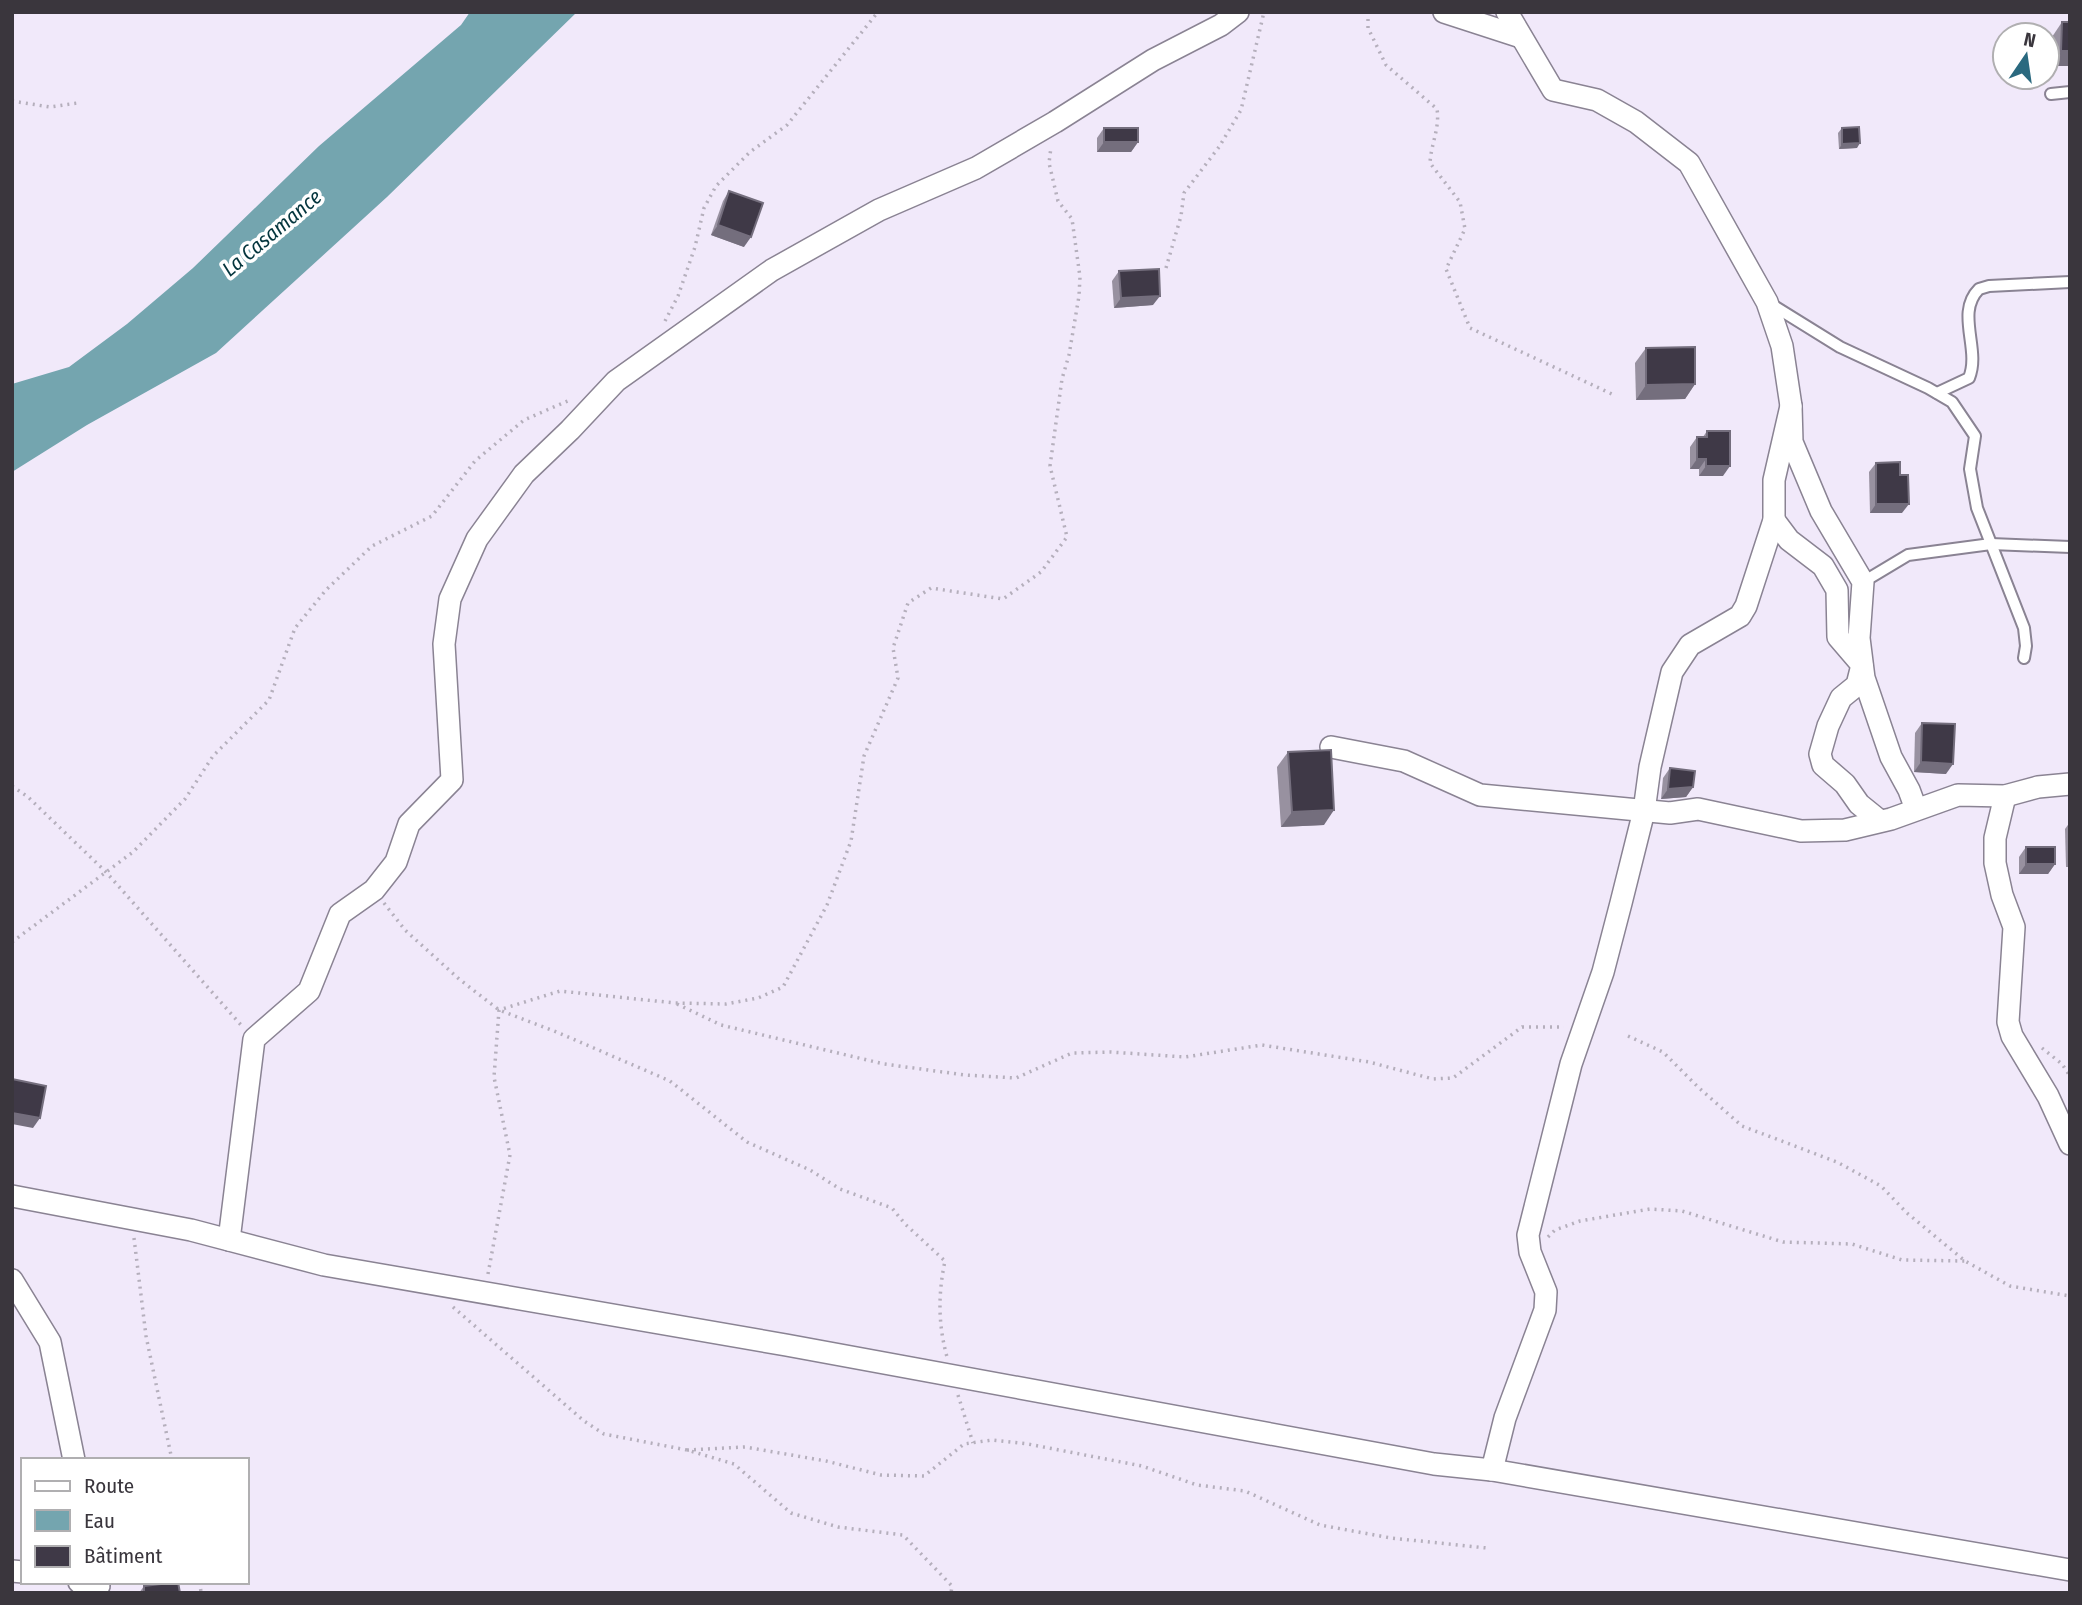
<svg xmlns="http://www.w3.org/2000/svg" width="2082" height="1605" font-family="'Fira Sans Condensed',sans-serif">
<rect width="100%" height="100%" fill="#f1e9fa"/>
<!-- water -->
<path fill="#74a5af" d="M470 12H577L387 197 216 353 87 425 12 472V384L69 367 127 324 193 268 319 146 461 25Z"/>
<g fill="none" stroke-linecap="round" stroke-linejoin="round">
<defs>
<g id="service">
<path d="M2051 94 2070 92"/>
<path d="M1769 303 1840 347 1928 388 1952 402 1975 436 1970 469 1977 508 2024 628 2026 646 2024 658"/>
<path d="M1937 393 1969 378C1981 349 1955 313 1979 289L1989 286 2070 282"/>
<path d="M1863 582 1908 555 1991 544 2070 547"/>
</g>
<g id="minor">
<path d="M1444 12 1521 37"/>
<path d="M1507 12 1553 90 1597 100 1636 122 1689 163 1767 302 1782 346 1791 406 1792 442 1821 511 1863 582 1859 638 1864 678 1891 757 1909 790 1916 809"/>
<path d="M1774 520 1789 540 1823 566 1837 590 1838 637 1862 665 1857 685 1841 698 1828 726 1820 754 1823 765 1845 784 1859 804 1880 821"/>
<path d="M1331 747 1404 761 1480 795 1670 813 1698 809 1801 831 1845 830 1891 819 1958 795 2005 796 2038 787 2070 784"/>
<path d="M2005 796 1995 838V863L2002 895 2014 927 2008 1022 2012 1036 2048 1096 2070 1144"/>
<path d="M12 1196 191 1230 324 1265 786 1345 1434 1464 1492 1470 2070 1570"/>
<path d="M229 1240 254 1039 309 991 340 914 374 890 396 862 409 824 452 780 444 644 450 599 477 539 524 474 570 430 616 381 772 270 879 210 976 168 1055 122 1153 60 1221 25 1238 12"/>
<path d="M12 1280 50 1342 74 1460"/>
<path d="M1492 1470 1505 1418 1545 1310 1546 1292 1530 1252 1528 1235 1571 1064 1603 972 1621 903 1644 811 1650 767 1672 672 1690 645 1740 616 1746 606 1774 520V480L1791 406"/>
<path d="M12 1571 23 1572"/>
<path d="M79 1582 99 1586"/>
</g>
</defs>
<!-- service casing -->
<use href="#service" stroke="#8a8393" stroke-width="14"/>
<!-- minor casing -->
<use href="#minor" stroke="#8a8393" stroke-width="24"/>
<!-- path -->
<g stroke="#b5afbc" stroke-width="3.5" stroke-dasharray="2 5" stroke-linecap="butt">
<path d="M1368 12V28L1386 65 1437 109C1440 128 1431 144 1430 163L1460 202 1465 229 1446 269 1470 328 1614 395"/>
<path d="M12 101 50 107 77 103"/>
<path d="M1166 268 1181 216 1184 193 1219 147 1241 110 1264 12"/>
<path d="M665 321 678 296 695 247 704 208 716 186 750 152 787 125 878 12"/>
<path d="M12 786 28 797 106 872 241 1025"/>
<path d="M384 903 405 930 459 979 499 1010 559 1033 670 1081 747 1142 810 1170 840 1189 892 1208 905 1224 945 1261C938 1294 938 1324 947 1357"/>
<path d="M12 942 133 852 185 799 213 756 269 700 295 628 326 590 372 546 432 516 475 461 524 420 570 400"/>
<path d="M677 1004 721 1025 884 1064 965 1075 1016 1078 1072 1053 1110 1052 1185 1057 1262 1045 1369 1062 1433 1079 1453 1078 1522 1027H1564"/>
<path d="M1628 1036 1663 1052 1698 1087 1742 1126 1837 1162 1881 1186 1907 1213 1965 1261 2010 1286 2070 1296"/>
<path d="M2042 1048 2062 1064 2070 1076"/>
<path d="M1548 1237 1555 1230 1580 1221 1650 1209 1682 1211 1783 1242 1852 1244 1902 1260 1965 1261"/>
<path d="M134 1238 146 1336 172 1460"/>
<path d="M488 1274 510 1155 494 1077 499 1010 560 991 675 1003 726 1004 758 998 783 987 827 905 851 841 864 756 898 678 893 648 908 603 931 588 1003 599 1041 572 1067 537 1050 466 1062 379 1069 355 1079 296 1080 277 1072 219 1058 201 1049 163 1051 147"/>
<path d="M453 1307 584 1421 604 1434 687 1450 734 1464 791 1513 838 1527 903 1535 952 1586 951 1593"/>
<path d="M958 1395 973 1443"/>
<path d="M687 1450 745 1447 826 1461 881 1475 924 1476 964 1444 992 1440 1028 1444 1142 1466 1197 1485 1245 1491 1320 1525 1391 1538 1487 1548"/>
<path d="M200 1582 201 1593"/>
</g>
<!-- service -->
<use href="#service" stroke="#fff" stroke-width="10"/>
<!-- minor -->
<use href="#minor" stroke="#fff" stroke-width="21"/>
</g>
<!-- wall -->
<g fill="#9891a0">
<path d="M2062 22 2070 66H2051L2052 37Z"/>
<path d="M1104 128 1138 142 1131 152H1097V138Z"/>
<path d="M1842 128 1857 148 1839 149 1838 133Z"/>
<path d="M729 191 744 247 711 235 723 201Z"/>
<path d="M1119 271 1153 305 1114 308 1112 281Z"/>
<path d="M1646 348 1695 384 1685 399 1636 400 1635 363Z"/>
<path d="M1707 431 1723 476H1699V469H1690V447L1697 437H1703Z"/>
<path d="M1876 463 1900 475 1902 513H1870L1869 472Z"/>
<path d="M1922 723 1946 774 1914 772 1915 733Z"/>
<path d="M1288 752 1324 825 1281 827 1277 767Z"/>
<path d="M1670 768 1693 787 1686 797 1661 799 1663 778Z"/>
<path d="M2070 822V867H2066L2065 829Z"/>
<path d="M2026 847 2055 864 2048 874H2019V857Z"/>
<path d="M144 1586 180 1593H139Z"/>
</g>
<!-- shaded-wall -->
<g fill="#746e7d">
<path d="M2061 51H2070V66H2051Z"/>
<path d="M1104 142H1138L1131 152H1097Z"/>
<path d="M1860 143 1857 148 1839 149 1842 144Z"/>
<path d="M718 225 751 237 744 247 711 235Z"/>
<path d="M1160 296 1153 305 1114 308 1121 298Z"/>
<path d="M1695 384 1685 399 1636 400 1646 385Z"/>
<path d="M1697 459H1706L1699 469H1690Z"/>
<path d="M1706 466H1730L1723 476H1699Z"/>
<path d="M1876 504H1909L1902 513H1870Z"/>
<path d="M1921 762 1953 764 1946 774 1914 772Z"/>
<path d="M1693 787 1686 797 1661 799 1668 789Z"/>
<path d="M1334 810 1324 825 1281 827 1292 812Z"/>
<path d="M2026 864H2055L2048 874H2019Z"/>
<path d="M12 1113 40 1118 33 1128 12 1124Z"/>
</g>
<!-- building -->
<g fill="#3f3947" stroke="#746e7d" stroke-width="2">
<path d="M2062 22H2070V51H2061Z"/>
<path d="M1859 127 1860 143 1842 144V128Z"/>
<rect x="1104" y="128" width="34" height="14"/>
<path d="M729 191 763 203 751 237 718 225Z"/>
<path d="M1159 269 1160 296 1121 298 1119 271Z"/>
<path d="M1695 347V384L1646 385V348Z"/>
<path d="M1707 431H1730V466H1706V459H1697V437H1707Z"/>
<path d="M1900 462V475H1908L1909 504H1876V463Z"/>
<path d="M1922 723 1955 724 1953 764 1921 762Z"/>
<path d="M1331 750 1334 810 1292 812 1288 752Z"/>
<path d="M1670 768 1695 771 1693 787 1668 789Z"/>
<rect x="2026" y="847" width="29" height="17"/>
<path d="M12 1079 46 1086 40 1118 12 1113Z"/>
<path d="M178 1582 180 1593H144V1586Z"/>
</g>
<g text-anchor="middle" dominant-baseline="central" stroke-width="7" stroke-linejoin="round" paint-order="stroke">
<!-- water labels -->
<g font-size="21" font-style="italic" fill="#04353d" stroke="#fff">
<text transform="translate(272 233) rotate(-40)">La Casamance</text>
</g>
</g>
<!-- border -->
<rect width="2082" height="1605" fill="none" stroke="#3a363d" stroke-width="28"/>
<!-- legend -->
<rect x="21" y="1458" width="228" height="126" fill="#ffffff" stroke="#b0afb1" stroke-width="2"/>
<rect x="35" y="1481" width="35" height="10" fill="#ffffff" stroke="#b0afb1" stroke-width="2"/>
<text x="84" y="1493" font-size="21" fill="#3a363d">Route</text>
<rect x="35" y="1510" width="35" height="21" fill="#74a5af" stroke="#b0afb1" stroke-width="2"/>
<text x="84" y="1528" font-size="21" fill="#3a363d">Eau</text>
<rect x="35" y="1546" width="35" height="21" fill="#3f3947" stroke="#b0afb1" stroke-width="2"/>
<text x="84" y="1563" font-size="21" fill="#3a363d">Bâtiment</text>
<!-- north arrow -->
<g transform="translate(2026 56) rotate(13)"><circle r="33" fill="#ffffff" stroke="#b0afb1" stroke-width="2"/>
<path d="M0-5L12 26L0 18L-12 26Z" fill="#2a697f"/>
<text y="-10" font-size="19" font-weight="bold" text-anchor="middle" fill="#3a363d">N</text>
</g>
</svg>
